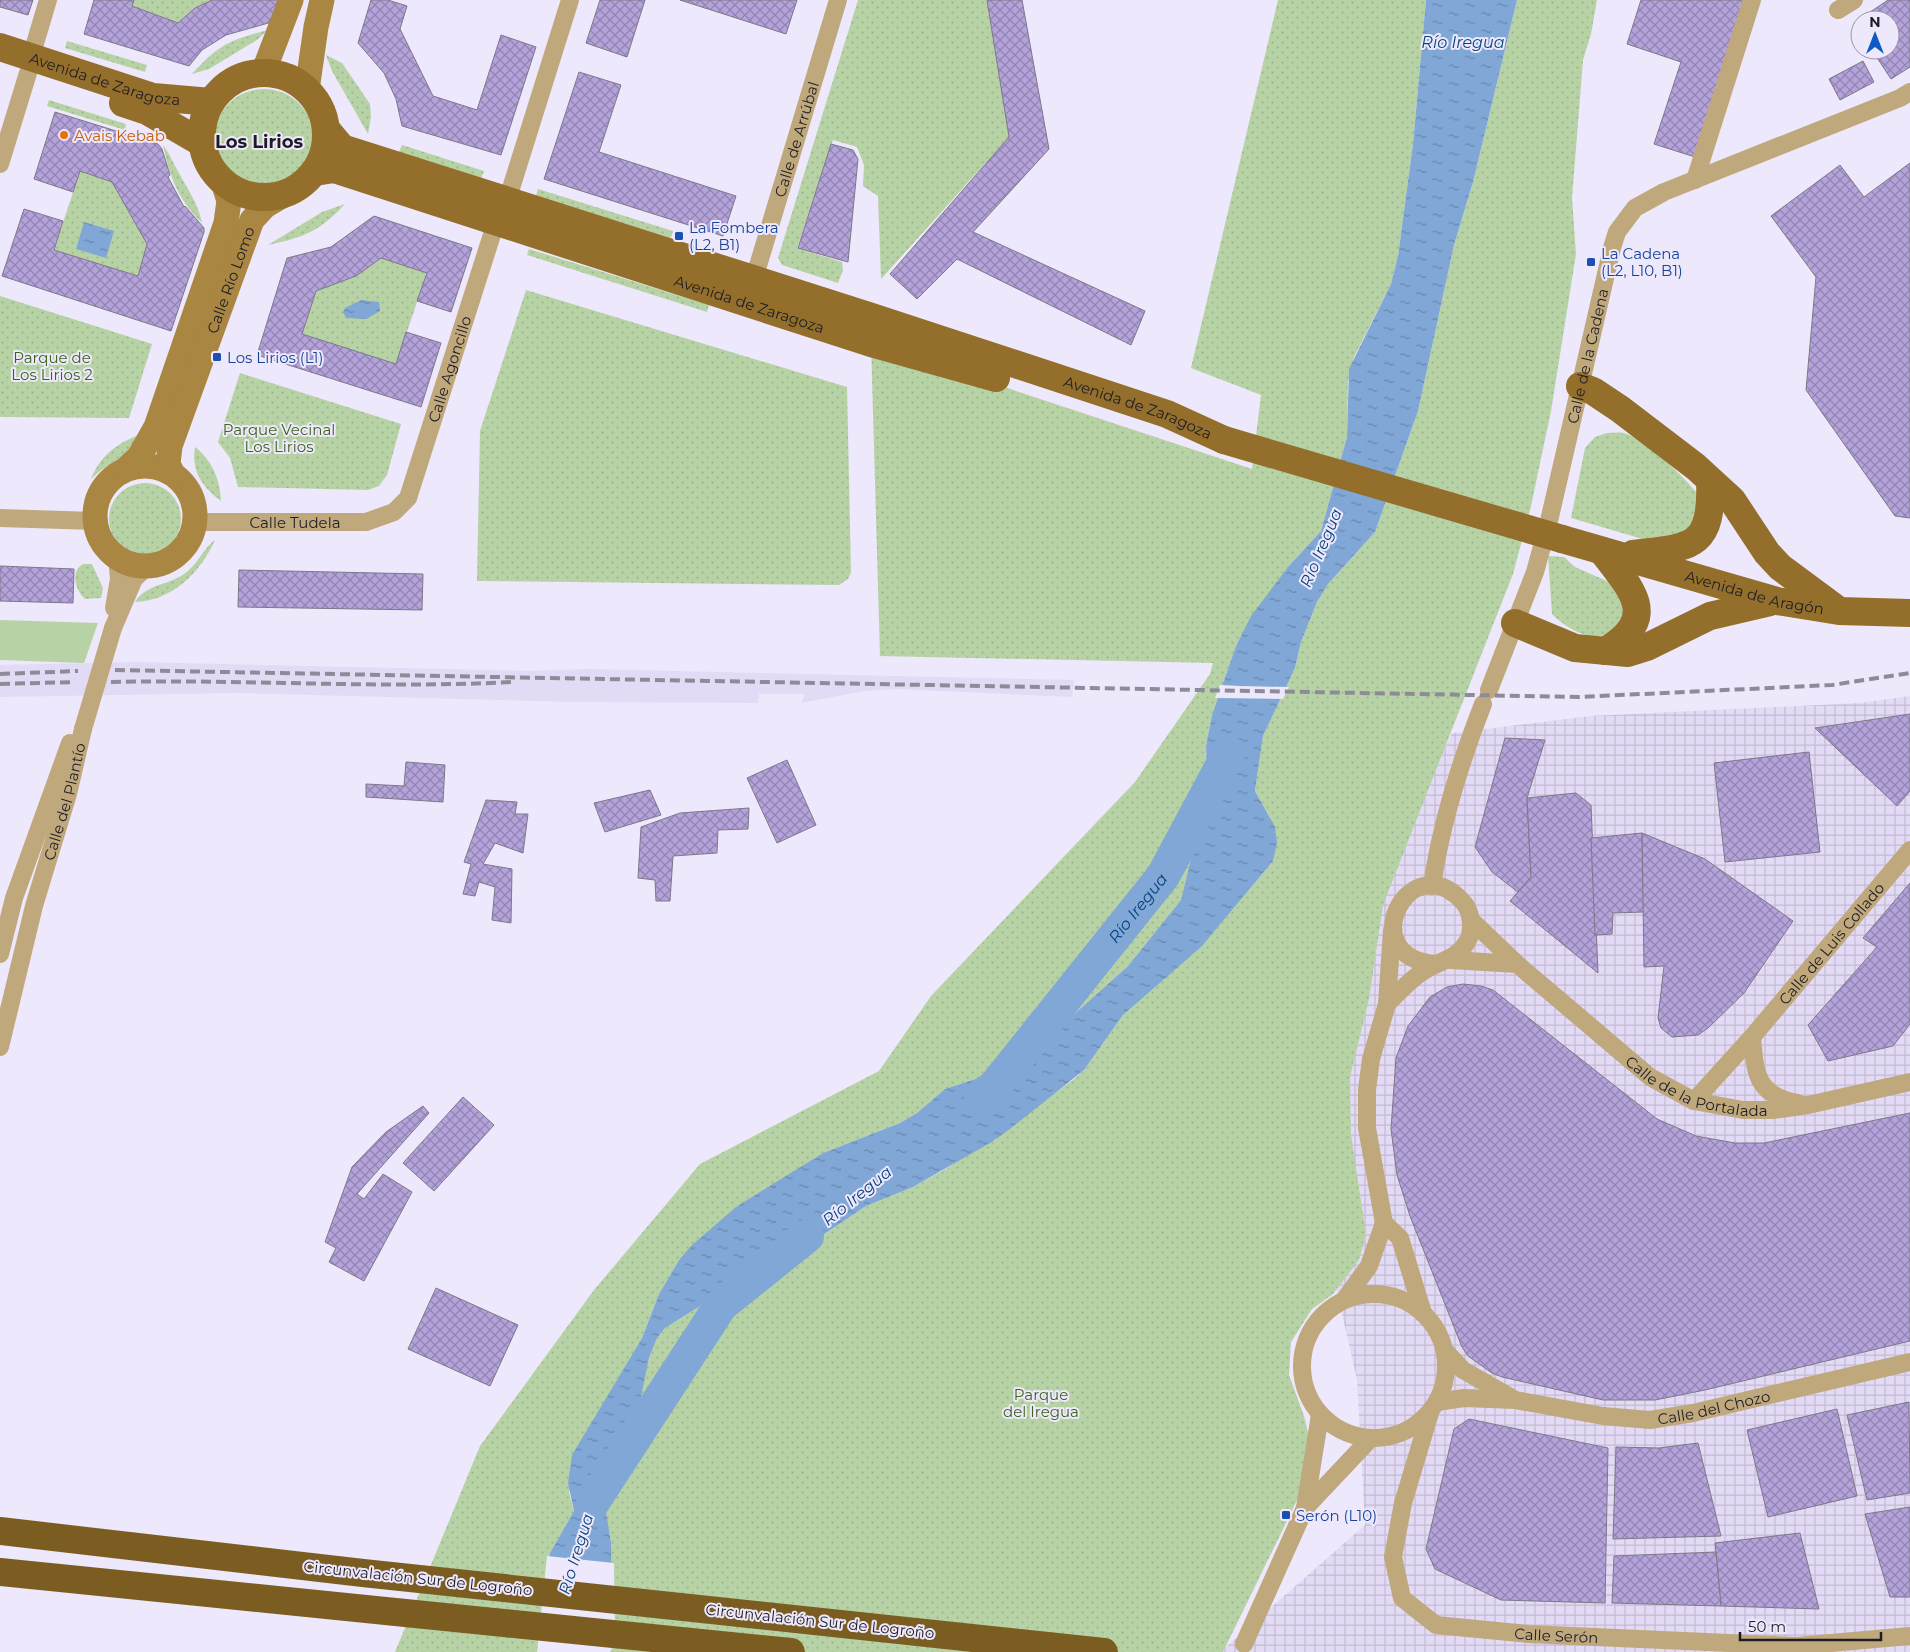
<svg xmlns="http://www.w3.org/2000/svg" width="1910" height="1652" font-family="Montserrat,sans-serif">
<defs>
<pattern id="industrial-grid" width="8" height="8" patternUnits="userSpaceOnUse" patternTransform="scale(1.25)"><rect width="8" height="8" fill="#e3dbf5"/><path d="M0 4h8M4 0v8" fill="none" stroke="#c2bcd2"/></pattern>
<pattern id="park-dots" width="8" height="8" patternUnits="userSpaceOnUse" patternTransform="scale(1.25)"><rect width="8" height="8" fill="#b7d3a6"/><path d="M2 2h.1M6 6h.1" fill="none" stroke="#9db58f" stroke-width="1.8" stroke-linecap="round"/></pattern>
<pattern id="water-ripples" width="26" height="14" patternUnits="userSpaceOnUse" patternTransform="scale(1.25)"><rect width="26" height="14" fill="#80a7d6"/><path d="M2 4q2-2 4 0t4 0M15 11q2-2 4 0t4 0" fill="none" stroke="#6887ad"/></pattern>
<pattern id="building-cross-hatch" width="8" height="8" patternUnits="userSpaceOnUse" patternTransform="scale(1.25)"><rect width="8" height="8" fill="#b4a2da"/><path d="M0 0l8 8M0 8l8-8" fill="none" stroke="#9283b1"/></pattern>
</defs>
<rect width="100%" height="100%" fill="#ede8fb"/>
<!-- built -->
<path fill="#e3dbf5" d="M138 662 530 671 588 669 1074 680 1072 697 897 689 865 691 801 703 805 694H759L758 703 574 702 240 693 0 697V665Z"/>
<!-- industrial -->
<path fill="url(#industrial-grid)" d="M1910 696V1652H1220L1365 1525 1357 1380 1314 1192 1393 853 1452 733 1590 716 1860 703Z"/>
<!-- grass -->
<path fill="#b7d3a6" d="M0 620 98 623 84 663 0 660Z"/>
<!-- park -->
<g fill="url(#park-dots)">
<path d="M134 0H212L195 8 178 23 132 6Z"/>
<path d="M858 0H987L1009 137 881 279 878 196 863 186 864 165 857 147 833 140 797 248 842 262 843 270 838 283 782 265 778 258Z"/>
<path d="M1278 0H1426L1413 144 1398 256 1391 284 1354 357 1348 381 1347 437 1321 531 1288 567 1246 627 1236 646 1212 715 1206 746 1209 816 1193 850 1181 900 1128 966 1025 1058 997 1072 945 1089 917 1113 900 1123 823 1153 771 1187 679 1260 659 1294 642 1338 589 1428 569 1492 574 1511 550 1553 539 1652H395L480 1446 594 1290 700 1164 879 1071 931 996 1135 782 1210 674 1213 663 880 656 871 343 1252 469 1261 395 1191 368Z"/>
<path d="M1517 0H1597L1591 34 1583 60 1572 198 1576 254 1551 411 1531 506 1513 574 1383 905 1369 999 1350 1077 1351 1135 1366 1234 1359 1260 1333 1294 1312 1309 1291 1342 1289 1375 1304 1416 1310 1441 1304 1486 1223 1652H607L606 1512 623 1448 632 1429 649 1358 657 1338 665 1328 745 1278 802 1249 866 1206 913 1187 946 1169 1073 1080 1084 1070 1123 1015 1211 935 1273 861 1276 834 1269 816 1255 791 1263 736 1295 668 1301 642 1317 602 1328 584 1375 532 1418 411 1454 245 1473 182Z"/>
<path d="M268 30 257 40 209 69 192 74C219 44 230 40 268 30Z"/>
<path d="M67 41 147 65 145 72 65 48Z"/>
<path d="M326 55 342 63 370 104 371 117 368 134 332 71Z"/>
<circle cx="264" cy="139" r="50"/>
<path d="M49 100 126 124 125 130 47 106Z"/>
<path d="M163 145C170 154 173 163 179 173 188 190 198 203 202 223 178 199 170 178 163 145Z"/>
<path d="M402 145 484 171 481 178 399 152Z"/>
<path d="M80 171 112 182 147 244 138 276 54 250Z"/>
<path d="M538 189 673 231 671 238 536 196Z"/>
<path d="M345 204C319 232 304 237 268 245L322 212Z"/>
<path d="M529 249 709 305 707 312 527 255Z"/>
<path d="M381 258 427 273 396 364 302 334 316 291 356 276Z"/>
<path d="M526 290 847 387 851 572 848 579 839 585 477 581 480 431Z"/>
<path d="M0 296 152 344 129 418 0 417Z"/>
<path d="M240 373 401 424 387 475 379 486 368 490 238 487 230 458 218 442Z"/>
<path d="M144 433C132 455 108 462 91 479 101 454 119 442 144 433Z"/>
<path d="M1607 433C1612 433 1618 432 1623 433 1642 436 1684 477 1697 493L1698 519 1683 537 1646 540 1571 518 1585 448 1595 437Z"/>
<path d="M195 447C212 460 220 480 221 501 202 487 191 471 195 447Z"/>
<circle cx="145" cy="519" r="36"/>
<path d="M215 540C201 572 172 601 135 602 148 582 172 586 189 570 199 561 204 548 215 540Z"/>
<path d="M1548 556 1564 557 1575 567 1616 585 1628 612C1624 618 1619 627 1613 631 1593 645 1566 628 1552 614Z"/>
<path d="M83 564H92L103 588 101 598 85 599C75 590 70 571 83 564Z"/>
</g>
<!-- water -->
<g fill="url(#water-ripples)">
<path d="M1426 0H1517L1473 182 1454 245 1418 411 1375 532 1328 584 1317 602 1301 642 1295 668 1263 736 1255 791 1275 827 1277 843 1273 861 1202 946 1123 1015 1084 1070 1010 1129 990 1143 913 1187 866 1206 802 1249 745 1278 665 1328 657 1338 649 1358 637 1416 623 1448 606 1512 611 1543 612 1642 539 1652 550 1553 574 1511 568 1483 572 1455 642 1338 659 1294 679 1260 692 1245 736 1207 823 1153 900 1123 917 1113 945 1089 997 1072 1025 1058 1128 966 1181 900 1193 850 1209 816 1206 746 1212 715 1236 646 1251 616 1288 567 1321 531 1347 437 1349 369 1391 284 1398 256 1413 144Z"/>
<path d="M84 222 114 231 106 258 76 249Z"/>
<path d="M361 300 379 302 380 311 366 319 346 318 343 312 345 308Z"/>
</g>
<!-- pier -->
<g fill="#ede8fb">
<path d="M1220 685 1241 686 1289 687 1283 699 1215 698Z"/>
<path d="M547 1556 614 1563 615 1642 610 1652H537Z"/>
</g>
<g fill="none" stroke-linecap="round" stroke-linejoin="round">
<!-- river -->
<g stroke="#80a7d6" stroke-width="34">
<path id="s1" d="M981 1097 995 1086 1163 876 1229 753"/>
<path d="M593 1502 721 1305 807 1236"/>
</g>
</g>
<!-- building -->
<g fill="url(#building-cross-hatch)" stroke="#7d7888">
<path d="M0 0H33L28 15 0 7Z"/>
<path d="M94 0H134L132 6 178 23 195 8 212 0H278L272 22 226 35 202 50 189 66 84 34Z"/>
<path d="M371 0H388L407 6 400 29 433 96 477 110 501 35 536 47 501 155 402 126 396 99 384 73 358 43Z"/>
<path d="M600 0H645L627 57 586 43Z"/>
<path d="M680 0H797L786 34Z"/>
<path d="M987 0H1022L1049 149 973 232 1145 311 1131 345 957 259 917 299 890 274 1009 137Z"/>
<path d="M1641 0H1747L1695 157 1654 144 1681 62 1627 44Z"/>
<path d="M1888 0H1910V67L1891 79 1872 50H1890V20H1860V32L1854 23Z"/>
<path d="M1863 61 1874 82 1840 100 1829 79Z"/>
<path d="M579 72 621 85 599 152 736 196 723 236 544 179Z"/>
<path d="M55 112 158 144 162 149 170 175 168 177 184 207 185 206 204 228V232L171 331 2 276 24 209 63 221 54 250 138 276 147 244 112 182 80 171 73 192 34 179Z"/>
<path d="M831 144 853 150 858 159 848 262 798 248Z"/>
<path d="M1910 163V518L1895 516 1806 390 1816 277 1771 216 1840 165 1864 197Z"/>
<path d="M374 216 472 248 451 312 417 301 427 273 381 258 356 276 316 291 302 334 396 364 406 332 441 343 421 407 257 355 287 258 331 247Z"/>
<path d="M0 566 74 569 73 603 0 601Z"/>
<path d="M239 570 423 574 422 610 238 607Z"/>
<path d="M1910 714V791L1897 806 1815 728Z"/>
<path d="M1505 738 1545 740 1527 798 1531 877 1518 892 1492 872 1475 847Z"/>
<path d="M1809 752 1820 852 1725 862 1714 763Z"/>
<path d="M787 760 816 825 777 843 747 778Z"/>
<path d="M406 762 445 765 443 802 366 797V784L404 786Z"/>
<path d="M650 790 661 815 605 832 594 803Z"/>
<path d="M1576 793 1591 805 1598 973 1510 901 1531 877 1527 798Z"/>
<path d="M486 800 517 802 515 814H528L523 853 495 843 483 864 512 869 511 923 492 920 495 887 479 882 475 896 463 894 471 864 464 862Z"/>
<path d="M749 808 748 829 718 830 717 853 673 856 670 901H656L655 880 638 878 641 827 680 813Z"/>
<path d="M1642 833 1644 912 1613 913 1612 934 1595 935 1591 838Z"/>
<path d="M1642 833 1705 859 1793 921 1744 993 1708 1028 1698 1035 1672 1037 1661 1028 1658 1018 1664 966 1644 967Z"/>
<path d="M1910 883V1024L1893 1046 1828 1061 1808 1025 1877 947 1863 938Z"/>
<path d="M1463 984 1481 986 1493 990 1657 1119 1696 1136 1735 1143H1764L1910 1113V1341L1705 1390 1655 1400H1603L1502 1377 1492 1373 1468 1356 1462 1347 1410 1216 1397 1175 1391 1129 1396 1058 1408 1026 1430 997 1447 987Z"/>
<path d="M463 1097 494 1125 434 1191 403 1163Z"/>
<path d="M423 1106 429 1113 357 1194 364 1199 383 1174 412 1192 364 1281 329 1262 336 1248 325 1242 352 1167 386 1132Z"/>
<path d="M436 1288 518 1325 490 1386 408 1349Z"/>
<path d="M1909 1402 1910 1493 1867 1500 1847 1415Z"/>
<path d="M1837 1409 1857 1496 1768 1517 1747 1430Z"/>
<path d="M1469 1419 1608 1448 1605 1603 1501 1600 1435 1569 1426 1549 1454 1429Z"/>
<path d="M1698 1443 1721 1536 1613 1539 1616 1447 1659 1448Z"/>
<path d="M1910 1507V1597H1890L1865 1514Z"/>
<path d="M1800 1533 1819 1609 1721 1606 1715 1543Z"/>
<path d="M1716 1552 1721 1606 1612 1603 1614 1556Z"/>
</g>
<g fill="none" stroke-linecap="round" stroke-linejoin="round">
<!-- minor -->
<g stroke="#c0a87d" stroke-width="18">
<path d="M1838 10 1854 0"/>
<path d="M31 57 48 0"/>
<path d="M0 164 28 73"/>
<path d="M1695 180 1752 0"/>
<path d="M507 201 570 0"/>
<path id="s2" d="M754 279 838 0"/>
<path d="M0 518 95 521"/>
<path id="s3" d="M195 522H366L394 512 408 498 496 222"/>
<path d="M114 608 119 579 117 557"/>
<path d="M113 628 134 579 148 566"/>
<path id="s4" d="M1489 690 1535 572 1549 521 1612 248 1617 232 1635 208 1664 192 1900 98 1910 92"/>
<path d="M1432 886C1441 823 1460 763 1483 704"/>
<path id="s5" d="M1471 920 1517 964 1650 1077 1694 1101 1743 1110H1773L1808 1105 1910 1082"/>
<path d="M0 954 14 898 70 743"/>
<path d="M1451 960 1517 964"/>
<path d="M1387 1004C1397 994 1407 983 1418 975 1436 960 1458 962 1469 938 1473 927 1471 910 1463 902 1410 843 1351 957 1436 964"/>
<path d="M1752 1037C1755 1074 1757 1096 1798 1103"/>
<path id="s6" d="M0 1047 34 906 68 794 83 729"/>
<path id="s7" d="M1694 1101 1752 1037 1910 850"/>
<path d="M1384 1223 1400 1238 1423 1313"/>
<circle cx="1374" cy="1366" r="72"/>
<path d="M1345 1299 1369 1266 1384 1223 1367 1128V1090L1371 1059 1387 1004 1392 930"/>
<path d="M1445 1351 1463 1370 1512 1398"/>
<path id="s8" d="M1437 1402 1464 1398 1515 1400 1603 1416 1650 1420 1693 1413 1910 1362"/>
<path id="s9" d="M1430 1413 1403 1503 1393 1557 1402 1598 1436 1625 1528 1634 1797 1646 1910 1636"/>
<path d="M1305 1508 1370 1439"/>
<path d="M1244 1644 1305 1508 1320 1415"/>
</g>
<!-- secondary -->
<g stroke="#aa8643" stroke-width="25">
<path d="M263 73 291 0"/>
<path d="M307 90 316 27 322 0"/>
<circle cx="145" cy="516" r="50"/>
<path d="M126 469 139 457 156 427 226 223 229 201 223 182"/>
<path id="s10" d="M173 474 168 464 170 446 252 220 265 206 294 189"/>
</g>
<!-- primary -->
<g stroke="#936f2b" stroke-width="28">
<path id="s11" d="M0 47 153 97 211 102"/>
<circle cx="264" cy="135" r="62"/>
<path d="M123 103 147 111 202 143"/>
<path id="s12" d="M326 129 342 148 869 316 1167 414 1224 440"/>
<path id="s13" d="M315 172 334 169 871 343 996 378"/>
<path d="M1580 386 1593 391 1620 409 1696 467 1732 500 1767 553 1780 567 1834 607"/>
<path id="s14" d="M1562 539 1777 601 1839 611 1910 613"/>
<path d="M1602 551C1632 590 1661 618 1605 651"/>
<path d="M1633 554C1691 547 1713 549 1710 481"/>
<path d="M1515 623 1575 648 1628 653 1647 647 1710 616 1770 602"/>
</g>
<!-- motorway -->
<g stroke="#7b5d22" stroke-width="28">
<path d="M0 1531 363 1573 1104 1652"/>
<path d="M0 1572 791 1652"/>
</g>
<!-- rail -->
<g stroke="#8e8b98" stroke-width="4" stroke-dasharray="10 5" stroke-linecap="butt">
<path d="M115 670 1579 697 1832 685 1910 673"/>
<path d="M0 674 78 671"/>
<path d="M111 682C244 679 378 689 512 682"/>
<path d="M0 684 75 682"/>
</g>
<!-- minor-bridge -->
<path stroke="#c0a87d" stroke-width="18" d="M83 729 113 628"/>
<!-- primary-bridge -->
<path stroke="#936f2b" stroke-width="28" d="M1224 440 1562 539"/>
</g>
<!-- markers -->
<circle fill="#e8710a" stroke="#ede8fb" stroke-width="2" cx="64" cy="135" r="5"/>
<g fill="#1a4fb4" stroke="#ede8fb" stroke-width="2">
<rect x="674" y="231" width="10" height="10" rx="2.5"/>
<rect x="1586" y="257" width="10" height="10" rx="2.5"/>
<rect x="212" y="352" width="10" height="10" rx="2.5"/>
<rect x="1281" y="1510" width="10" height="10" rx="2.5"/>
</g>
<g text-anchor="middle" dominant-baseline="central" stroke-width="4" stroke-linejoin="round" paint-order="stroke">
<!-- street labels -->
<g font-size="15" fill="#1f1d24" stroke="#ede8fb">
<text stroke="none"><textPath href="#s11" startOffset="110">Avenida de Zaragoza</textPath></text>
<text stroke="none"><textPath href="#s2" startOffset="146">Calle de Arrúbal</textPath></text>
<text stroke="none"><textPath href="#s10" startOffset="206">Calle Río Lomo</textPath></text>
<text stroke="none"><textPath href="#s13" startOffset="456">Avenida de Zaragoza</textPath></text>
<text stroke="none"><textPath href="#s4" startOffset="349">Calle de la Cadena</textPath></text>
<text stroke="none"><textPath href="#s3" startOffset="356">Calle Agoncillo</textPath></text>
<text stroke="none"><textPath href="#s12" startOffset="862">Avenida de Zaragoza</textPath></text>
<text stroke="none"><textPath href="#s3" startOffset="100">Calle Tudela</textPath></text>
<text stroke="none"><textPath href="#s14" startOffset="200">Avenida de Aragón</textPath></text>
<text stroke="none"><textPath href="#s6" startOffset="254">Calle del Plantío</textPath></text>
<text stroke="none"><textPath href="#s7" startOffset="209">Calle de Luis Collado</textPath></text>
<text stroke="none"><textPath href="#s5" startOffset="286">Calle de la Portalada</textPath></text>
<text stroke="none"><textPath href="#s8" startOffset="280">Calle del Chozo</textPath></text>
<text transform="translate(418 1578) rotate(6)">Circunvalación Sur de Logroño</text>
<text transform="translate(820 1621) rotate(6)">Circunvalación Sur de Logroño</text>
<text stroke="none"><textPath href="#s9" startOffset="355">Calle Serón</textPath></text>
</g>
<!-- food labels -->
<g font-size="15" fill="#c56008" stroke="#ede8fb" text-anchor="start">
<text x="74" y="135">Avais Kebab</text>
</g>
<!-- transit labels -->
<g font-size="15" fill="#164399" stroke="#ede8fb" text-anchor="start">
<text x="689" y="227">La Fombera<tspan x="689" dy="17">(L2, B1)</tspan></text>
<text x="1601" y="253">La Cadena<tspan x="1601" dy="17">(L2, L10, B1)</tspan></text>
<text x="227" y="357">Los Lirios (L1)</text>
<text x="1296" y="1515">Serón (L10)</text>
</g>
<!-- park labels -->
<g font-size="15" fill="#3d641a" stroke="#ede8fb">
<text x="52" y="357">Parque de<tspan x="52" dy="17">Los Lirios 2</tspan></text>
<text x="279" y="429">Parque Vecinal<tspan x="279" dy="17">Los Lirios</tspan></text>
<text x="1041" y="1394">Parque<tspan x="1041" dy="17">del Iregua</tspan></text>
</g>
<!-- water labels -->
<g font-size="16" font-style="italic" fill="#07427b" stroke="#ede8fb">
<text x="1463" y="42">Río Iregua</text>
<text transform="translate(1321 548) rotate(-67)">Río Iregua</text>
<text stroke="none"><textPath href="#s1" startOffset="246">Río Iregua</textPath></text>
<text transform="translate(857 1196) rotate(-39)">Río Iregua</text>
<text transform="translate(576 1554) rotate(-73)">Río Iregua</text>
</g>
<!-- quarter labels -->
<g font-size="18" font-weight="bold" fill="#1f1d24" stroke="#ede8fb">
<text x="259" y="142">Los Lirios</text>
</g>
</g>
<!-- north arrow -->
<g transform="translate(1875 35)"><circle r="24" fill="#ede8fb" stroke="#9b97a5"/>
<path d="M0-4L9 19L0 12L-9 19Z" fill="#0d5ac4"/>
<text y="-8" font-size="14" font-weight="bold" text-anchor="middle" fill="#1f1d24">N</text>
</g>
<!-- scale -->
<path d="M1740 1632v8h141v-8" fill="none" stroke="#1f1d24" stroke-width="2.5"/>
<text x="1748" y="1632" font-size="15" fill="#1f1d24" stroke="#ede8fb" stroke-width="4" paint-order="stroke">50 m</text>
</svg>
